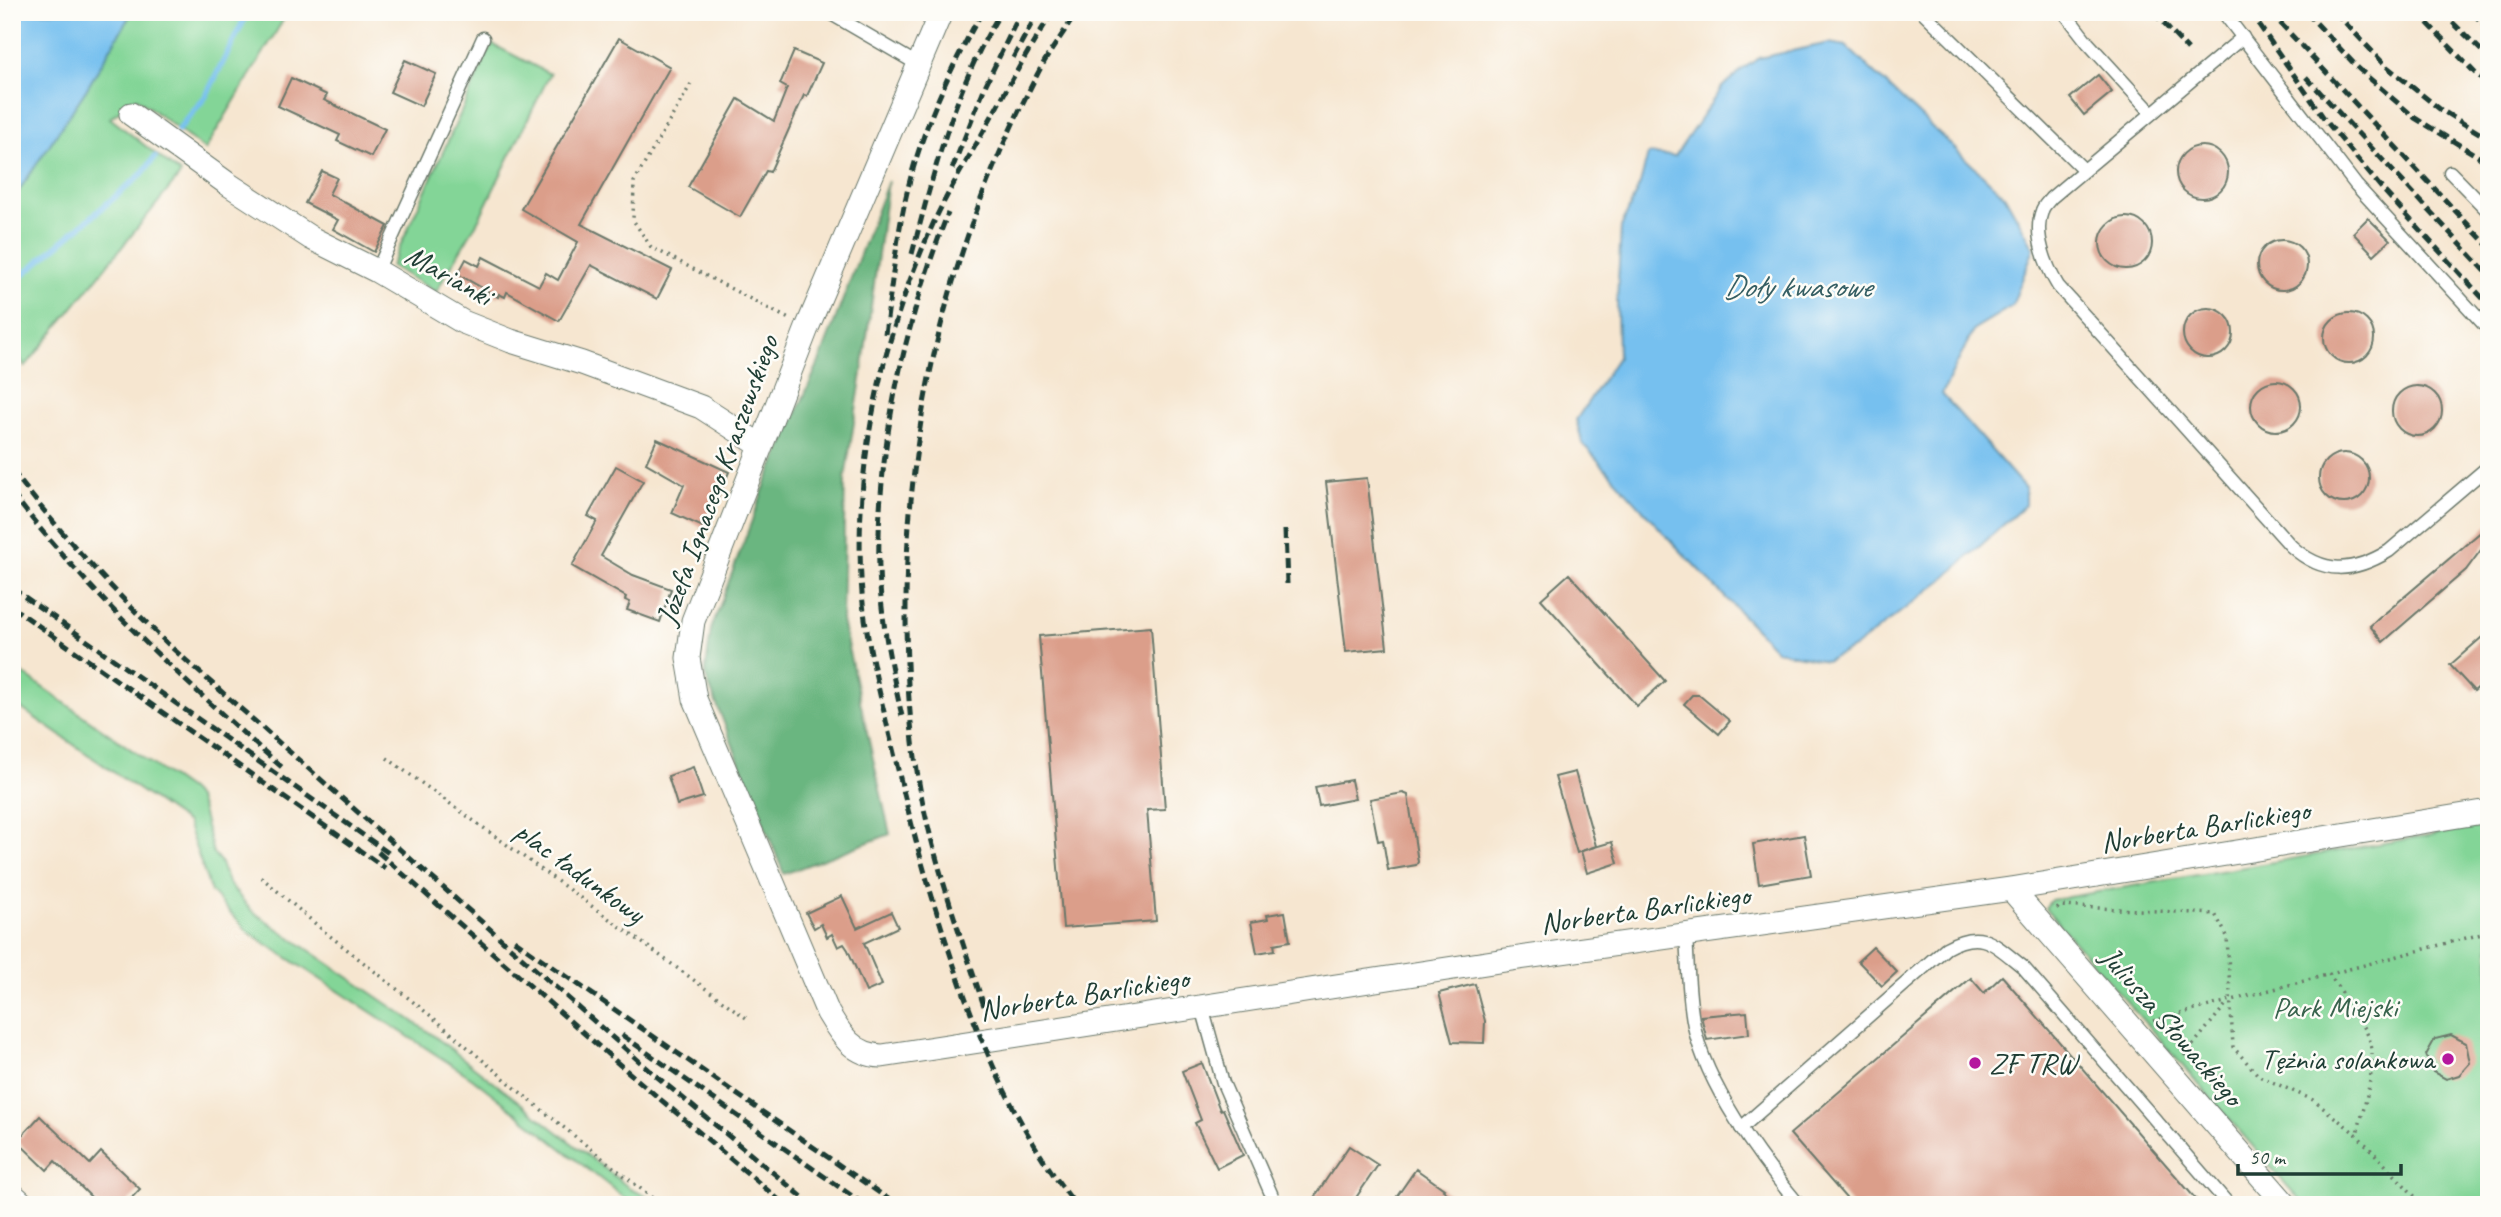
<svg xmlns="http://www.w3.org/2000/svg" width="2501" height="1217" font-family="Caveat,sans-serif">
<rect width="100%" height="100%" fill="#fdfcf7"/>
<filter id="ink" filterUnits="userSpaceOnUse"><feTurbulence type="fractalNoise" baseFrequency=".0143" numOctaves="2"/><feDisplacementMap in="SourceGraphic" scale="14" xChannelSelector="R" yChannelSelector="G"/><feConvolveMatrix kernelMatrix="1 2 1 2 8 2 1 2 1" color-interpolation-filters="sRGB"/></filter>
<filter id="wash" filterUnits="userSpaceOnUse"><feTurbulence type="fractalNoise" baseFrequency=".00686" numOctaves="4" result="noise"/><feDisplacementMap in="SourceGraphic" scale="28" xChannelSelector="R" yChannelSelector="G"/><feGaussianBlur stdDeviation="1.57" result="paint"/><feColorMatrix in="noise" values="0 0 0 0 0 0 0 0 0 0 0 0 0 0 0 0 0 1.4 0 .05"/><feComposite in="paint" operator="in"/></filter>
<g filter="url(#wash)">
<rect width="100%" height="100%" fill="#f6e6d0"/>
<!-- green -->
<g fill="#83d597" stroke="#518966" stroke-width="2">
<path d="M132 12H288L205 150 137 98 110 118 181 174 25 367 12 342V201L86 90Z"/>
<path d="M492 44 550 74 479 219 436 292 391 266Z"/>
<path d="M12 666 189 790 197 798 201 807 213 853 220 861 228 883 252 911 433 1035 632 1190 668 1205H635L631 1203 472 1078 248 932 211 892 187 823 12 702Z"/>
<path d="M2489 825V1205H2304L2045 908 2051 900Z"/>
</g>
<!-- forest -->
<path fill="#6ab680" stroke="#447a5a" stroke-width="2" d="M888 181 862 373 845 478 842 621 890 834 784 874 705 675 711 629 766 483 819 362Z"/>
<!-- water -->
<g fill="#76c0ef" stroke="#4a7e92" stroke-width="2">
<path d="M12 12H132L86 90 12 201Z"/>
<path d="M1829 43 1846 46 2005 196 2034 248 2012 306 1974 329 1942 394 2025 488V505L1946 577 1854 648 1826 661 1777 651 1673 543 1583 444 1576 420 1618 357 1617 300 1621 227 1640 184 1648 154 1675 156 1722 87 1740 71 1759 58Z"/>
</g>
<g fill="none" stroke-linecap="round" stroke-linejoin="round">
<!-- stream -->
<g stroke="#76c0ef" stroke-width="6">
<path d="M178 130 206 96 248 12"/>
<path d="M12 286 25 273 141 175 155 157"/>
</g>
</g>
<g id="blocks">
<!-- building -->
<g fill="#db9e8a">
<path d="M619 38 670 67 581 224 672 270 657 299 591 265 559 321 507 292 505 297 499 294 498 297 458 274 466 259 479 266 483 257 539 286 546 273 558 280 578 242 521 209Z"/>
<path d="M794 51 822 63 807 96 804 95 770 172 766 171 740 217 688 187 738 99 774 121 787 88 780 84Z"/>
<path d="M405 60 436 74 421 106 390 92Z"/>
<path d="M2098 75 2112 92 2084 115 2070 98Z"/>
<path d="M291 78 327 95 324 100 385 129 371 157 337 141 340 135 278 106Z"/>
<circle cx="2202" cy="172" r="26"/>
<path d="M322 171 337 178 329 194 388 226 374 252 333 229 338 220 305 203Z"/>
<circle cx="2126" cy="243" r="26"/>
<path d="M2368 218 2390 240 2374 255 2353 233Z"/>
<circle cx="2282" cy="265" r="25"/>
<circle cx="2208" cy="333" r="25"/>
<circle cx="2349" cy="338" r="25"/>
<circle cx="2276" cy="406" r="25"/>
<circle cx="2417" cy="411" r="25"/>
<path d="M657 439 729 472 705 528 672 513 684 485 646 463Z"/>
<circle cx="2344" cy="478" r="25"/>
<path d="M616 466 643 481 601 556 633 575 671 589 660 622 627 610 630 602 625 600 626 597 572 566 597 521 588 516Z"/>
<path d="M1367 478 1387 648 1346 652 1326 482Z"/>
<path d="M2489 525V539L2466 570 2383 642 2370 626Z"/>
<path d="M1569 574 1665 681 1637 706 1541 599Z"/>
<path d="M1151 627 1165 809 1147 810 1156 921 1063 928 1039 636Z"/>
<path d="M2489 631V678L2474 691 2450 665Z"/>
<path d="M1692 695H1699L1730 721 1719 734 1684 704Z"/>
<path d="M693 767 703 797 677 805 668 776Z"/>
<path d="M1575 772 1596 846 1577 853 1555 777Z"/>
<path d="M1351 780 1355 799 1319 806 1315 787Z"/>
<path d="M1403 793 1408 795 1418 862 1416 865 1388 870 1383 840 1378 841 1370 799Z"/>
<path d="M1804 835 1811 875 1759 884 1753 844Z"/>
<path d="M1612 842 1618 863 1587 873 1581 851Z"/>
<path d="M842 896 857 928 891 912 898 927 864 943 882 985 866 992 848 950 844 944 838 947 832 934 827 937 821 924 814 928 806 913Z"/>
<path d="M1285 912 1290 941 1274 944 1275 950 1257 953 1251 922 1268 919 1267 915Z"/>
<path d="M1873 947 1897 972 1882 986 1858 961Z"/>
<path d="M2002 976 2201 1205H1852L1790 1134 1971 978 1984 993Z"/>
<path d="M1475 984 1485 1021 1484 1043 1452 1042 1439 993Z"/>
<path d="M1747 1012 1749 1034 1707 1040 1701 1016Z"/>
<path d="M2451 1035 2466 1043 2470 1063 2459 1075 2446 1079 2433 1072 2426 1055 2435 1039Z"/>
<path d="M1202 1063 1220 1110 1223 1109 1243 1155 1217 1168 1195 1123 1201 1120 1182 1071Z"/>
<path d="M40 1116 90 1164 101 1152 140 1189 125 1205H99L55 1161 47 1170 17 1141Z"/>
<path d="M1349 1146 1378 1165 1351 1205H1309Z"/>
<path d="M1416 1169 1444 1189 1443 1190 1463 1205H1391Z"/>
</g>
</g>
</g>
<g filter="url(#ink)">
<use href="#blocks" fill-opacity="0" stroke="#6a786b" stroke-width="2"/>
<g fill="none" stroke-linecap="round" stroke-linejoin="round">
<defs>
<g id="lane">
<path d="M828 12 919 65"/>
<path d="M1923 12 2084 170"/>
<path d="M2064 12 2088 43 2152 113"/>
<path d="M2223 12 2356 185 2489 330"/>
<path d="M2243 37 2051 198C2048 202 2043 206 2042 211 2033 234 2046 266 2058 286L2291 546C2323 575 2353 573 2389 551L2489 466"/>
<path d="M2450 172 2489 212"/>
<path d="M377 271 483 38"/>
<path d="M1686 935C1688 965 1688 997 1694 1026 1706 1085 1760 1159 1799 1205"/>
<path d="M1202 1007 1223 1083 1276 1205"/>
<path d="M1741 1128 1946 948C1982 928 1994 944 2023 967L2229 1205"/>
</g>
<g id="street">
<path d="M941 12 807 328 693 621 688 658 695 699 828 1013C841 1035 853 1055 882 1056L1512 959 2011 889 2489 811"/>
<path d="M131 114 228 184 311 238 377 271 463 322 511 341 582 363 701 407 760 445"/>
<path d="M2011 889 2286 1205"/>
<path d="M12 1194 24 1205"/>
</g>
</defs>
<!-- lane casing -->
<use href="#lane" stroke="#6a786b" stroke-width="15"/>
<!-- street casing -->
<use href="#street" stroke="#6a786b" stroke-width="25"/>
<!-- path -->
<g stroke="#6a786b" stroke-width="3.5" stroke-dasharray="2 5" stroke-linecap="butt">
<path d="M691 84 634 182 633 220 651 247 789 319"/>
<path d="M387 758 749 1020"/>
<path d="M261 877 325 932 431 1016 527 1098 661 1205"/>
<path d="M2057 909 2060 906 2215 914 2227 936 2233 1047 2259 1076 2313 1100 2356 1134 2423 1205"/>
<path d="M2329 974C2342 994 2371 1028 2372 1052 2373 1079 2364 1107 2357 1134"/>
<path d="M2153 1021 2489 932"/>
<path d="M2184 1056 2228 1002"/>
<path d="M2476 1205 2489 1189"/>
</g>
<!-- lane -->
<use href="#lane" stroke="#fff" stroke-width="12"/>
<!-- street -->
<use href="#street" stroke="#fff" stroke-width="23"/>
<!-- rail -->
<g stroke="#1f3d34" stroke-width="5" stroke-dasharray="10 5" stroke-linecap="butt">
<path d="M1053 12C1029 48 1009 85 988 123 970 156 949 189 933 224 882 337 852 468 862 593 866 638 877 681 887 725 900 777 912 829 927 880 961 994 1001 1111 1076 1205"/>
<path d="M2153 12 2188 50"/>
<path d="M2250 12 2326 121 2384 191 2489 305"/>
<path d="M2270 12 2489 247"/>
<path d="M2306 12 2359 69 2415 118 2489 163"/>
<path d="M2335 12 2386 66 2441 110 2489 139"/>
<path d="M2417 12 2476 74 2489 84"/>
<path d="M2442 12 2489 58"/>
<path d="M2472 12 2489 30"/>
<path d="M1013 58 1038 12"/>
<path d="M2306 77 2489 275"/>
<path d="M952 169 986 84 1021 12"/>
<path d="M912 254C934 171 955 86 1001 12"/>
<path d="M885 334C892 283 897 230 910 180 926 120 952 65 982 12"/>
<path d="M12 470C60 534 114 591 171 647L655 1075 812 1205"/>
<path d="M12 493C91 597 186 683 284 769"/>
<path d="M1285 530 1287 584"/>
<path d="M12 588 390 854"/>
<path d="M12 607 385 868"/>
<path d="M902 716C891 668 881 619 879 570 876 449 904 325 948 213"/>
<path d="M378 852 620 1065 785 1205"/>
<path d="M514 940 897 1205"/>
<path d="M984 1006C962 941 939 876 924 809 910 743 906 676 906 609 906 421 950 241 1037 75 1048 53 1064 33 1077 12"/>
<path d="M622 1035 865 1205"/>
</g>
</g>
</g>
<!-- markers -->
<g fill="#b5179e" stroke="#fdfcf7" stroke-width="2.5">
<circle cx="2448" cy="1059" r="7"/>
<circle cx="1975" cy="1063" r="7"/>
</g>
<g text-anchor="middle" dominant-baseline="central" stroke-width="5" stroke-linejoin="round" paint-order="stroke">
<!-- street labels -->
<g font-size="30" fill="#1f3d34" stroke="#fdfcf7">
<text transform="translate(449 275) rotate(29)">Marianki</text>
<text transform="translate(717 480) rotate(-70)">Józefa Ignacego Kraszewskiego</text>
<text transform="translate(2205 826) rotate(-9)">Norberta Barlickiego</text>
<text transform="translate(580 872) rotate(36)">plac ładunkowy</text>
<text transform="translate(1645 909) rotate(-8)">Norberta Barlickiego</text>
<text transform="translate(1084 994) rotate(-9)">Norberta Barlickiego</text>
<text transform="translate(2172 1026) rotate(49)">Juliusza Słowackiego</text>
</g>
<!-- park labels -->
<g font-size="30" fill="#38634d" stroke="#fdfcf7">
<text x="2335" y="1007">Park Miejski</text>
</g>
<!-- poi labels -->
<g font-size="30" fill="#1f3d34" stroke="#fdfcf7" text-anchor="end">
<text x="2434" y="1059">Tężnia solankowa</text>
<text x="1989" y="1063" text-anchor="start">ZF TRW</text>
</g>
<!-- water labels -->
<g font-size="32" font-style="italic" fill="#355e63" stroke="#fdfcf7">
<text x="1797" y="286">Doły kwasowe</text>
</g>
</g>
<!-- margin -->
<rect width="2501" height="1217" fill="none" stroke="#fdfcf7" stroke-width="42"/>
<!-- scale -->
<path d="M2238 1164v10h163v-10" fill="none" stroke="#1f3d34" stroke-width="3.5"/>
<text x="2249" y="1164" font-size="21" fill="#1f3d34" stroke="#fdfcf7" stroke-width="5" paint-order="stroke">50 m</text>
</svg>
